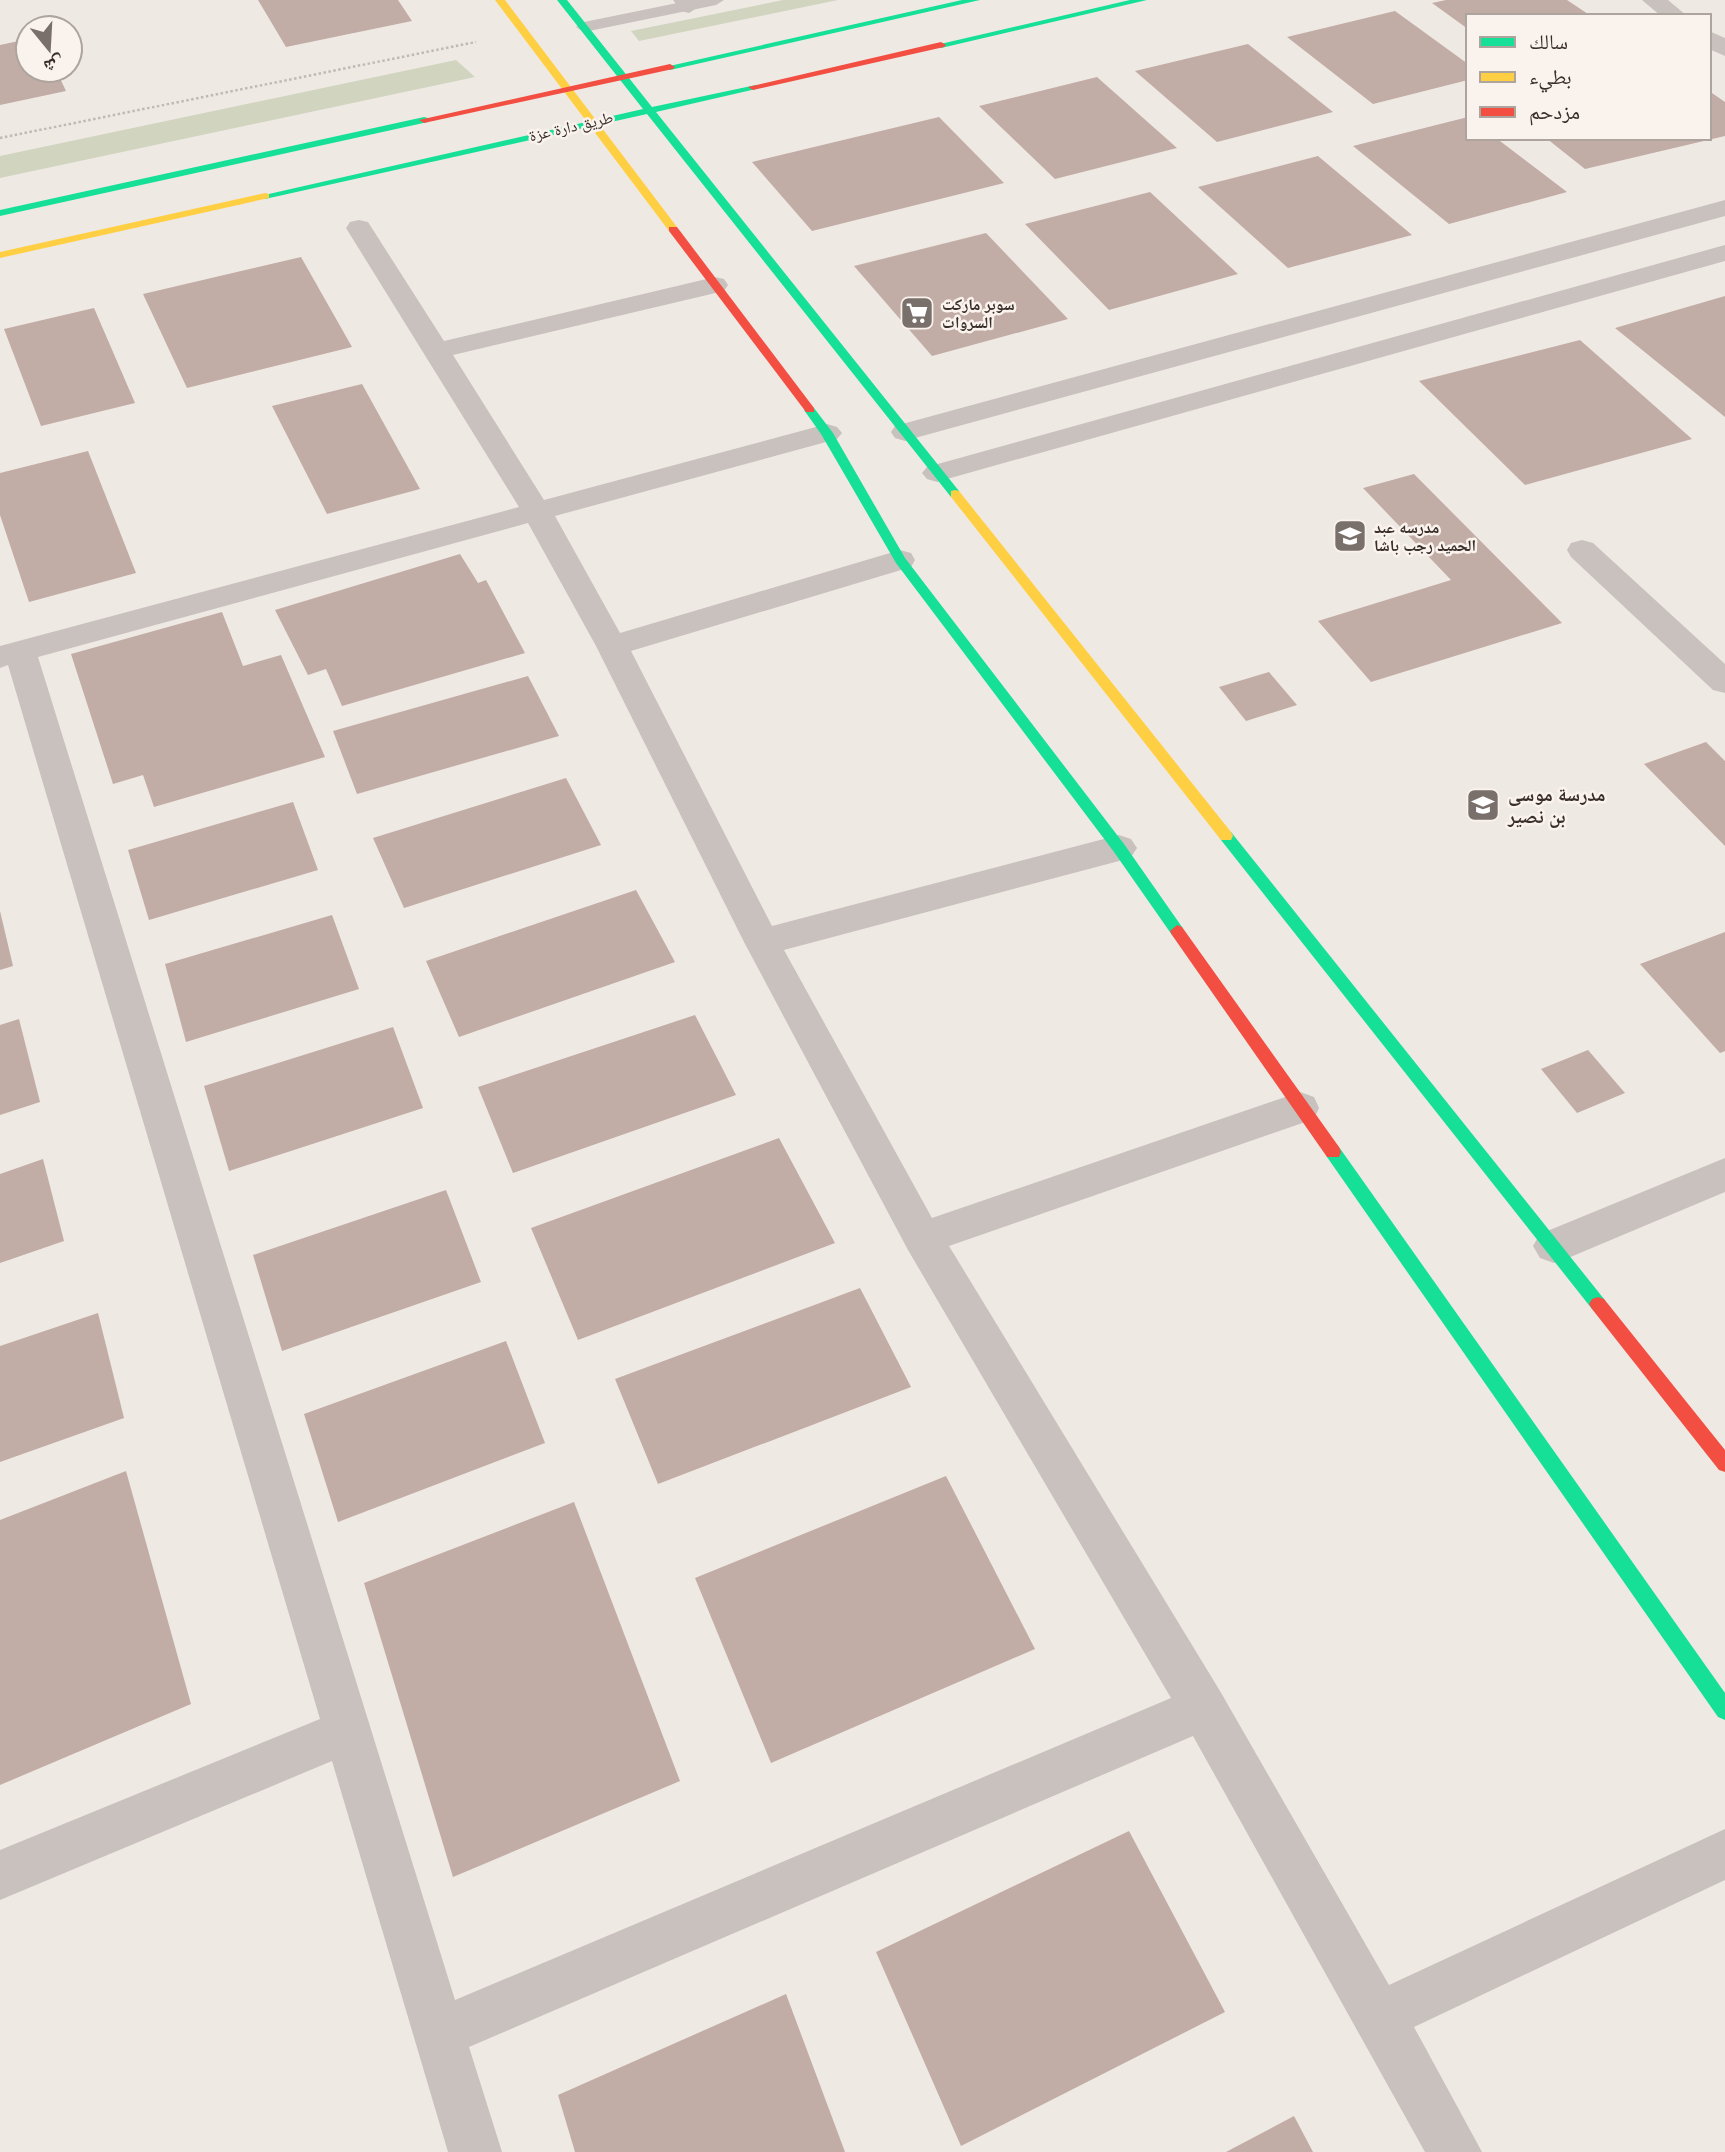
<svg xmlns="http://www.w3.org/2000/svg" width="1725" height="2152" font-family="Quicksand,'Noto Naskh Arabic',sans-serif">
<rect width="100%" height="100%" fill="#efe9e4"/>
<!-- green -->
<g fill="#d1d4bf">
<path d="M783 0H838L639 41 631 31Z"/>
<path d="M456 60 475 77 0 178V156Z"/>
</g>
<!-- building -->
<g fill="#c2aca6">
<path d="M258 0H398L412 21 286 47Z"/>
<path d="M1446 0H1567L1591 16H1468V29L1432 3Z"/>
<path d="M1395 11 1468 64V80L1373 104 1287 37Z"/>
<path d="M28 39V70H56L66 91 0 105V45Z"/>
<path d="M1248 44 1333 112 1217 142 1135 71Z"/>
<path d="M1097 77 1177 148 1055 179 979 106Z"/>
<path d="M1709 91 1725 102V136L1585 169 1546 138H1709Z"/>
<path d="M939 117 1004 183 812 231 752 162Z"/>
<path d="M1468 117V138H1496L1567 192 1449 224 1353 146Z"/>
<path d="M1318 156 1412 235 1288 268 1198 187Z"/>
<path d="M1150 192 1238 274 1109 310 1025 224Z"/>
<path d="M986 233 1068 319 932 356 854 266Z"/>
<path d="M301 257 352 347 187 388 143 294Z"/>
<path d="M1725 296V417L1615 328Z"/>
<path d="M94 308 135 403 41 426 4 329Z"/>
<path d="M1580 340 1692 439 1525 485 1419 381Z"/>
<path d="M362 384 420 489 327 514 272 406Z"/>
<path d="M88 451 136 573 29 602 0 515V473Z"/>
<path d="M1414 474 1562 623 1371 682 1318 621 1451 580 1363 488Z"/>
<path d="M460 554 478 583 486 580 525 653 342 706 326 669 308 675 275 610Z"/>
<path d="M222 612 243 666 281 655 325 757 154 807 143 775 113 784 71 654Z"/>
<path d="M1269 672 1297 705 1246 721 1219 687Z"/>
<path d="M528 676 559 736 357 794 333 731Z"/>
<path d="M1706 742 1725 761V846L1644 764Z"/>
<path d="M566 778 601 845 404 908 373 838Z"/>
<path d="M293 802 318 870 149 920 128 850Z"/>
<path d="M636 890 675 962 459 1037 426 961Z"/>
<path d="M0 911 13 966 0 970Z"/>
<path d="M332 915 359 989 186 1042 165 964Z"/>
<path d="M1725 932V1051L1720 1053 1640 964Z"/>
<path d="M695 1015 736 1095 513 1173 478 1087Z"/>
<path d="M19 1019 40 1102 0 1115V1025Z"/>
<path d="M393 1027 423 1108 229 1171 204 1086Z"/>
<path d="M1588 1050 1625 1093 1577 1113 1541 1069Z"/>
<path d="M779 1138 835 1243 578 1340 531 1228Z"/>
<path d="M43 1159 64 1241 0 1263V1174Z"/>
<path d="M446 1190 481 1282 282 1351 253 1255Z"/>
<path d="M860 1288 911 1387 658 1484 615 1379Z"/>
<path d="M98 1313 124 1418 0 1462V1346Z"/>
<path d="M506 1341 545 1443 338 1522 304 1414Z"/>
<path d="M126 1471 191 1704 0 1785V1520Z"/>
<path d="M946 1476 1035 1649 771 1763 695 1578Z"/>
<path d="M574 1502 680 1781 453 1877 364 1583Z"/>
<path d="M1129 1831 1225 2012 961 2146 876 1952Z"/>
<path d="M786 1994 845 2152H575L558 2095Z"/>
<path d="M1294 2116 1313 2152H1226Z"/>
</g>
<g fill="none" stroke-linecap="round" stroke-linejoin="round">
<!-- path -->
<path stroke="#c1b9b5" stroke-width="2.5" stroke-dasharray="2.5 2.5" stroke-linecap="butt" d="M0 138 476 42"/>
<!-- lane -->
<path fill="#c8c1bd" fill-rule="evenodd" d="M692 0H724L716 5 584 32 576 27 584 22Z"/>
<!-- street -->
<g fill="#c8c1bd" fill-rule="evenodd">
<path d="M673 0H696L700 6 689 13 681 11Z"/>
<path d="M1642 0H1668L1687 16H1661Z"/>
<path d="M1709 31 1725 38V56L1709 49Z"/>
<path d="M1725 200V216L915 438 905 441 895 438 891 432 895 426Z"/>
<path d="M359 220 368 222 444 341 715 277 724 279 728 285 724 291 453 355 544 500 827 424 837 427 842 433 837 439 555 516 620 633 900 550 911 553 915 560 911 567 631 651 772 926 1119 835 1131 839 1137 848 1131 857 1119 861 784 950 932 1218 1300 1092 1314 1097 1319 1108 1314 1119 949 1246 1220 1691 1389 1985 1725 1829V1880L1414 2027 1482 2152H1425L1193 1736 469 2047 502 2152H448L332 1761 0 1900V1850L320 1719 8 665 0 668V646L519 507 346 228 350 222ZM528 523 596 646 744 942 908 1250 1171 1698 455 2000 38 657Z"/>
<path d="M1725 245V261L947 479 937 482 927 479 922 473 927 467Z"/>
<path d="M1582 540 1593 543 1725 664V693L1713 690 1571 557 1567 550 1571 543Z"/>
<path d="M1725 1158V1192L1568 1258 1554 1263 1540 1258 1533 1246 1540 1234Z"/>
</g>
<!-- fast -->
<g fill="#16e098" fill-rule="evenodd">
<path d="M557 0H567L652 107 756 85V89L656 112 959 491V497H951L647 114 265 199 260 196 643 109Z"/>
<path d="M962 0H980L670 70 665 67Z"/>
<path d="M1130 0H1147L941 48 936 45Z"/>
<path d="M424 117 428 118V122L0 216V210Z"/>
<path d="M810 406 814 408 833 433 905 558 1124 844 1182 927 1184 931 1182 935H1172L1114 852 896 563 821 434 804 410Z"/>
<path d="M1226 831 1231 832 1604 1299 1607 1304 1604 1309 1598 1311 1592 1309 1221 840 1219 836 1221 832Z"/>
<path d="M1333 1145 1339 1147 1725 1693V1720L1718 1717 1327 1157 1325 1152 1327 1147Z"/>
</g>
<!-- slow -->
<g fill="#ffcf43" fill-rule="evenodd">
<path d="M495 0H505L677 227V231H669Z"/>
<path d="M265 193 269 194V198L0 258V252Z"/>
<path d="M955 490 959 491 1231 832 1233 836 1231 840H1221L951 497V491Z"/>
</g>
<!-- jam -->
<g fill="#f24e42" fill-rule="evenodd">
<path d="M941 42 946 45 944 47 753 90 748 87Z"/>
<path d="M670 64 675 67 673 69 424 123 419 120Z"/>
<path d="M669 227H677L814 408V412H806L669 231Z"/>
<path d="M1177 925 1182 927 1339 1147 1341 1152 1339 1157H1327L1172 935 1170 931Z"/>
<path d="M1598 1297 1604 1299 1725 1450V1472L1719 1470 1592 1309 1589 1304 1592 1299Z"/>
</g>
</g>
<!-- icons -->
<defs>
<symbol id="supermarket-square" viewBox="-11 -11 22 22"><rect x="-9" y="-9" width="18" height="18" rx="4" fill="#796f6b" stroke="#faf2ec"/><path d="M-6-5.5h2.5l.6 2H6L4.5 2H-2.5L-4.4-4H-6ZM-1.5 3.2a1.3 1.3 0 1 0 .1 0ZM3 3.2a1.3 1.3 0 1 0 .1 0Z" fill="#fff"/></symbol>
<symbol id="school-square" viewBox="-11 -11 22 22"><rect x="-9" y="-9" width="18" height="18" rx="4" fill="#796f6b" stroke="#faf2ec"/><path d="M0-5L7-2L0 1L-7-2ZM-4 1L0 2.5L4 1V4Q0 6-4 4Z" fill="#fff"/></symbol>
</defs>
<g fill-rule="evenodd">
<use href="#supermarket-square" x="898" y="294" width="38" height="38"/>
<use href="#school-square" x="1331" y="517" width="38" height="38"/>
<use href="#school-square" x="1464" y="786" width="38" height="38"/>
</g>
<g text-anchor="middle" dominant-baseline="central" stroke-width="5" stroke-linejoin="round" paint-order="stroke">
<!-- far-street labels -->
<g font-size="16" fill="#392e2a" stroke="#faf2ec">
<text transform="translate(571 126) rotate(-13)">طريق دارة عزة</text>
</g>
<!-- far-poi labels -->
<g font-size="16" font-weight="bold" fill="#392e2a" stroke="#faf2ec" text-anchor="start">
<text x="942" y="304">سوبر ماركت<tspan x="942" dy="18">السروات</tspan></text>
<text x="1374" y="527">مدرسه عبد<tspan x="1374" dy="18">الحميد رجب باشا</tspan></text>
</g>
<!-- poi labels -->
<g font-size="19" font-weight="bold" fill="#392e2a" stroke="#faf2ec" text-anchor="start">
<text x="1508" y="794">مدرسة موسى<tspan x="1508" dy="22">بن نصير</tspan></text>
</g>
</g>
<!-- legend -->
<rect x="1466" y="14" width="245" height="126" fill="#faf2ec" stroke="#ada49e" stroke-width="2"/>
<rect x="1480" y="37" width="35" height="10" fill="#16e098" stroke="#ada49e" stroke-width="2"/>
<text x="1529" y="49" font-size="21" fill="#392e2a">سالك</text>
<rect x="1480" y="72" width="35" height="10" fill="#ffcf43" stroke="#ada49e" stroke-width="2"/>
<text x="1529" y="84" font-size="21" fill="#392e2a">بطيء</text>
<rect x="1480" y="107" width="35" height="10" fill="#f24e42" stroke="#ada49e" stroke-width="2"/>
<text x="1529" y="119" font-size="21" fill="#392e2a">مزدحم</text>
<!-- north arrow -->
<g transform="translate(49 49) rotate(162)"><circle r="33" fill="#faf2ec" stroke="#ada49e" stroke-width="2"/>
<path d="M0-5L12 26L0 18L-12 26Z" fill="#796f6b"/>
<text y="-10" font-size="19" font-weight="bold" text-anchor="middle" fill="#392e2a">ش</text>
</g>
</svg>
